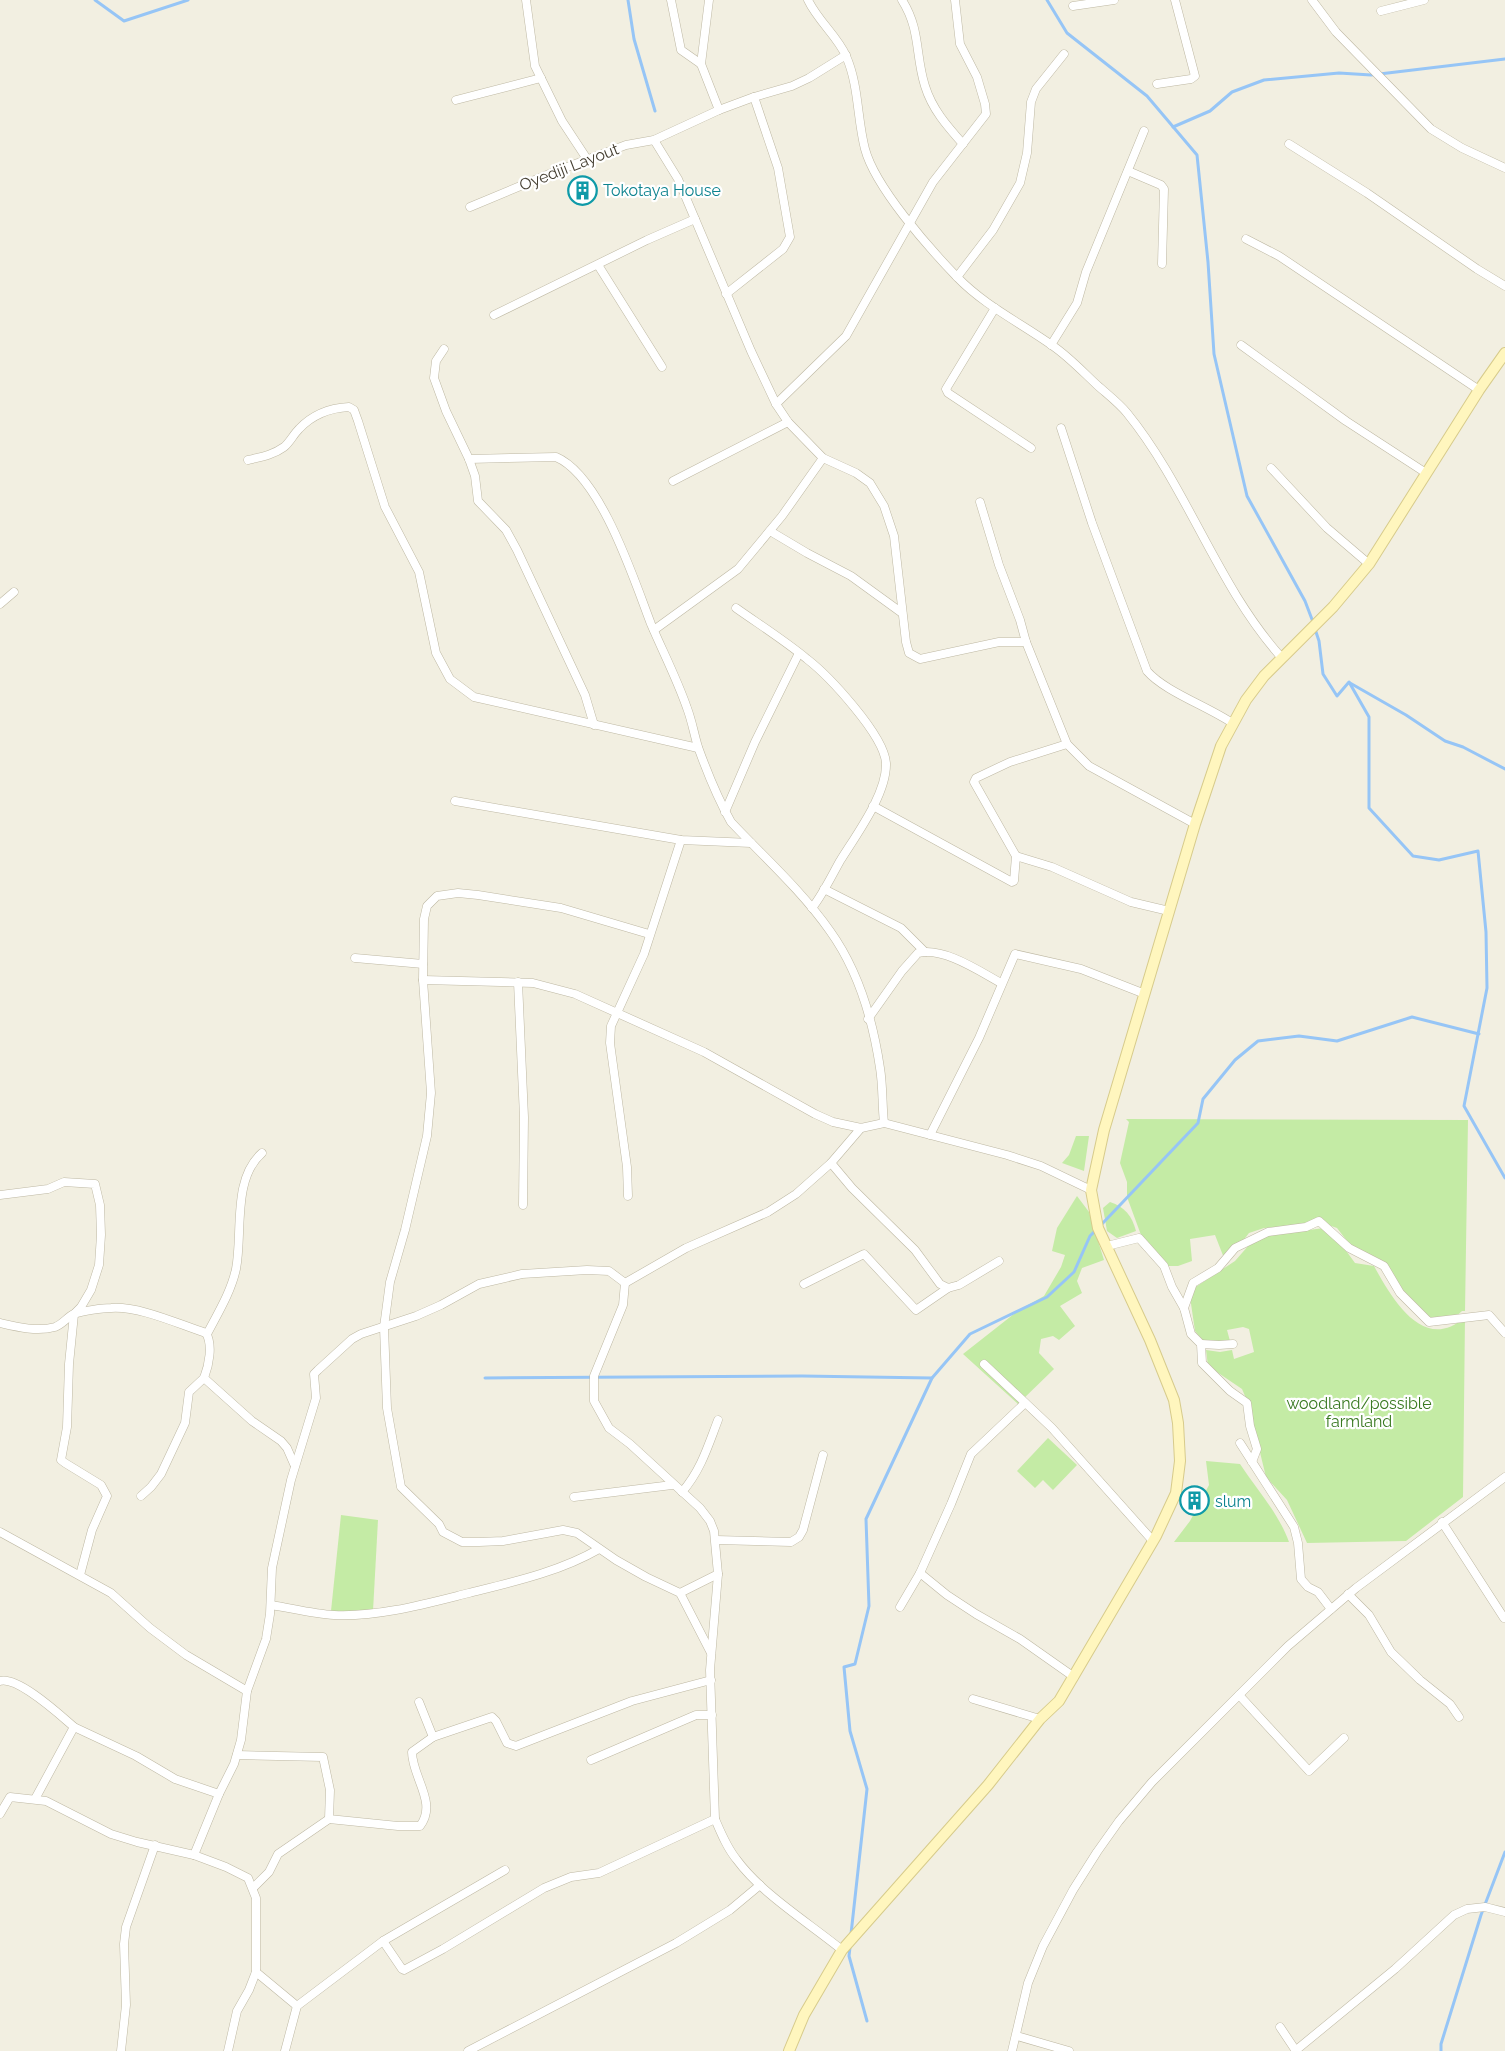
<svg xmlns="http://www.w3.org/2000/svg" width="1505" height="2051" font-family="Raleway,sans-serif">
<rect width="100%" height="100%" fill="#f2efe1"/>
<!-- green -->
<g fill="#c4eba5">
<path d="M1126 1119 1468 1120 1465 1311H1462L1451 1321 1425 1320 1375 1258 1354 1250 1337 1228 1317 1221 1293 1226 1264 1228 1249 1233 1235 1251 1224 1258 1215 1235 1190 1239 1192 1261 1178 1266H1165L1141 1235 1127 1197V1182L1120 1163 1129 1122Z"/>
<path d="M1076 1136H1089L1084 1171 1062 1163 1069 1155Z"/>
<path d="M1077 1196 1089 1212 1104 1260 1082 1268 1077 1281 1082 1293 1060 1306 1075 1326 1059 1340 1053 1336 1041 1339 1039 1353 1054 1369 1018 1404 963 1354 1019 1310 1044 1296 1061 1267 1065 1255 1052 1251 1057 1228Z"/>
<path d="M1110 1202C1125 1207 1132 1216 1136 1231L1117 1238 1107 1231 1103 1208Z"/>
<path d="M1324 1228 1336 1237 1355 1263 1374 1266C1392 1299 1424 1354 1465 1317L1463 1497 1406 1541 1307 1543 1287 1500 1266 1477 1248 1403 1242 1389 1208 1366 1206 1350 1220 1352 1232 1350 1234 1359 1254 1352 1249 1329 1243 1327 1227 1330 1230 1341 1204 1342 1195 1331 1190 1297 1191 1290 1235 1261 1256 1237Z"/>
<path d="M1048 1438 1077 1465 1053 1490 1043 1480 1035 1488 1017 1471Z"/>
<path d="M1206 1461 1240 1464C1257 1490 1278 1512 1289 1542H1174L1190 1521 1209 1485Z"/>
<path d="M341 1515 378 1520 373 1611H331Z"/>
</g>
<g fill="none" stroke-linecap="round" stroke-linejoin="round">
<!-- stream -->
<g stroke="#96c5f6" stroke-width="3">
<path d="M95 0 124 21 188 0"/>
<path d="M628 0 634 39 655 111"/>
<path d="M1047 0 1067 33 1147 96 1197 155 1208 262 1214 354 1247 496 1305 601 1313 622"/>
<path d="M1173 127 1210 111 1232 92 1264 80 1339 73 1371 75 1505 59"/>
<path d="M1315 629 1319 641 1323 674 1337 696 1349 682 1369 717V808L1413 856 1439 860 1478 851 1486 932 1487 988 1464 1106 1505 1178"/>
<path d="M1350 683 1406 715 1445 741 1463 747 1505 769"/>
<path d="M1101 1225 1198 1123 1203 1099 1235 1060 1258 1041 1299 1036 1337 1041 1412 1017 1479 1034"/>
<path d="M485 1378 802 1376 932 1378"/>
<path d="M851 1934 867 1789 850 1731 844 1667 855 1664 869 1606 866 1519 932 1378 970 1334 1047 1297 1074 1272 1090 1236 1097 1229"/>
<path d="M850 1947 849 1956 867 2021"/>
<path d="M1441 2051V2044L1481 1915 1505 1852"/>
</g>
<defs>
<g id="minor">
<path d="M526 0 535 66 562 121 587 159"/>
<path d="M671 0 681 50 701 64"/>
<path d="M709 0 701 64 719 110"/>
<path d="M808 0C818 21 838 37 846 56 859 85 857 119 865 149 875 187 929 248 957 277 985 306 1021 323 1053 346 1069 357 1083 372 1097 385 1107 394 1119 403 1127 413 1188 488 1217 586 1282 658"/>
<path d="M902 0C921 30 915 55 925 86 932 109 947 126 963 144"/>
<path d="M1312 0 1336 32 1431 129 1462 148 1505 168"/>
<path d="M1073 6 1114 0"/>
<path d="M1381 11 1424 0"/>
<path d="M1157 84 1191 79 1195 76 1175 0"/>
<path d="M456 100 541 78"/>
<path d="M654 140 678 179 751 351 776 404 788 422 823 458 856 473 870 483 884 506 894 536 906 642 909 653 920 659 999 642H1026"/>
<path d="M1289 144 1367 193 1477 269 1505 286"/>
<path d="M1128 171 1161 185 1164 189 1162 264"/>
<path d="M470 207 554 172 626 145 654 140 719 110 754 97 792 86 809 78 846 55"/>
<path d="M1246 239 1279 256 1479 390"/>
<path d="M598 265 662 367"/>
<path d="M957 277 993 230 1020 183 1027 153 1031 102 1036 89 1064 54"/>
<path d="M726 294 783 249 790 237 778 168 754 97"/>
<path d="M995 308 946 389 948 393 1031 448"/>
<path d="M494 315 647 240 695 219"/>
<path d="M1051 345 1077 303 1086 272 1144 131"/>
<path d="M1241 345 1346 421 1426 473"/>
<path d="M444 349 436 361 434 378 446 411 469 459 475 476 478 501 506 530 517 550 585 695 594 725"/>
<path d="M776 404 846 336 933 182 986 114 985 104 977 77 960 44 955 0"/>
<path d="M1061 428 1092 523 1147 671C1164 691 1209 707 1232 723"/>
<path d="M469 459 556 457C601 476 634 580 651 624 663 652 677 679 687 708 692 721 694 734 698 747 707 772 718 799 731 822 764 857 802 891 830 931 858 970 873 1021 880 1068 883 1086 882 1105 884 1123"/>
<path d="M248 460C261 457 273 455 284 447 290 442 293 435 299 429 312 415 330 408 349 407L354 410 358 421 385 507 419 572 436 653 450 679 474 697 698 748"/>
<path d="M1271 468 1327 528 1369 564"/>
<path d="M673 481 788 422"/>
<path d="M980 502 999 565 1020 620 1026 642 1067 744 1089 766 1195 824"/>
<path d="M770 531 807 553 851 576 902 613"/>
<path d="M0 604 14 592"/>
<path d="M736 608C760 625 784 640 807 659 829 676 884 735 886 763 887 794 856 835 840 861 831 877 823 894 812 908"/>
<path d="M654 630 738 569 782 516 823 458"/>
<path d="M455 801 681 840 751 843"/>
<path d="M873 806 1012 882 1014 881 1016 856 974 782 976 778 1010 762 1067 744"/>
<path d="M725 812 755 742 799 653"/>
<path d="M1016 856 1052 867 1131 902 1169 911"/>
<path d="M824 889 901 928 925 952"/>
<path d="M649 934 561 908 478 895 458 893 437 896 427 906 424 919 423 980 431 1093 427 1136 405 1230 390 1282 384 1327 387 1408 401 1487 439 1524 443 1532 462 1542H479L503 1541 563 1530 577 1533 616 1560 646 1577 680 1593 711 1653"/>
<path d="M355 958 423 964"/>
<path d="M423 980 533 983 575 994 704 1052 815 1114 833 1122 861 1128 884 1123 1007 1155 1041 1166 1091 1190"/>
<path d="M518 982 524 1117 523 1205"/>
<path d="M868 1019 902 971 918 953C944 947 979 971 1001 983"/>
<path d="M930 1135 979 1038 1015 954 1081 969 1145 994"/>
<path d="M831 1163 852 1188 915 1250 940 1284 948 1288 959 1285 999 1261"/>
<path d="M0 1195 48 1189 64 1182 95 1184 100 1205 101 1235 99 1265 91 1290 81 1307 74 1314 69 1364 67 1427 61 1460 65 1463 101 1485 107 1496 92 1530 80 1575"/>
<path d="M628 1196 627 1167 610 1043 611 1026 644 954 681 840"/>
<path d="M1107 1246 1139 1238 1164 1266 1172 1287 1184 1308 1191 1334 1201 1344 1202 1363 1230 1391 1247 1403 1250 1426 1257 1449 1252 1462"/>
<path d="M625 1283 623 1305 594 1376V1401L609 1428 630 1444 700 1508 710 1521 714 1531 718 1574 710 1670 715 1819C721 1833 727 1848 737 1860 762 1894 809 1923 842 1950"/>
<path d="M804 1284 864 1254 916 1310 948 1288"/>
<path d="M1184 1308 1193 1283 1218 1268 1235 1248 1268 1232 1306 1227 1319 1221 1349 1248 1384 1266 1400 1293 1429 1322 1489 1315 1505 1333"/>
<path d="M0 1323C17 1327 37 1332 55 1327 63 1324 67 1317 74 1314 82 1311 103 1308 111 1308 140 1306 178 1324 206 1333 213 1345 209 1365 204 1378L252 1421 281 1441 287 1448 294 1464"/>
<path d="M207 1334C218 1313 231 1292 236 1269 243 1233 232 1179 262 1153"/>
<path d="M1201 1344 1219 1345 1233 1344"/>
<path d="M984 1364 1052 1428 1153 1541"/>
<path d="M1240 1443 1294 1527 1298 1543 1301 1579 1308 1587 1318 1592 1331 1609"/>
<path d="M682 1492C701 1470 708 1446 718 1420"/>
<path d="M141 1496 151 1487 161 1474 185 1423 189 1392 204 1378"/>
<path d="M574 1497 672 1485"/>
<path d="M1442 1522 1504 1618"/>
<path d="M0 1532 111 1593 150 1628 186 1655 247 1691"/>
<path d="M716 1540 791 1542 799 1537 803 1530 823 1455"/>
<path d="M920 1573 947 1595 976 1614 1020 1639 1074 1677"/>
<path d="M680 1593 718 1574"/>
<path d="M1348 1594 1369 1615 1391 1652 1420 1680 1450 1704 1459 1717"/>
<path d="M271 1605C291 1608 313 1614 334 1615 379 1617 425 1604 469 1593 513 1582 559 1572 599 1549"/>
<path d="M900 1607 920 1573 951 1504 971 1454 1025 1403"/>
<path d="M0 1681C18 1676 60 1715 74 1727"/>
<path d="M1239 1695 1309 1771 1344 1738"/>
<path d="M973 1699 1040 1719"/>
<path d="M419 1702 433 1737 492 1717 496 1721 507 1743 516 1746 632 1701 711 1680"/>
<path d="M237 1755 323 1757 330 1790 329 1819 398 1826H420C438 1803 412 1777 412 1752L433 1737"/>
<path d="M591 1760 696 1715H712"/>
<path d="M35 1799 74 1727 136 1756 175 1779 219 1794"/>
<path d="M0 1814 10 1797 46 1801 111 1834 137 1842 194 1855 226 1867 248 1878 256 1898V1972L249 1990 237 2011 228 2051"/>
<path d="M194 1855 219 1794 234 1764 241 1740 247 1691 266 1639 270 1614 272 1568 291 1480 316 1398 314 1374 318 1370 352 1339 361 1334 416 1316 441 1305 479 1284 522 1274 587 1270 609 1271 625 1283 686 1248 768 1212 796 1194 831 1163 861 1128"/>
<path d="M253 1888 269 1872 278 1854 329 1819"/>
<path d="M383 1941 402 1969 404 1970 443 1949 544 1888 571 1877 599 1873 715 1819"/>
<path d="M256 1972 297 2006"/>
<path d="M1280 2027 1296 2051"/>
<path d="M1017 2036 1069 2051"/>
<path d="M121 2051 126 2005 124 1944 126 1927 155 1845"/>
<path d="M285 2051 297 2006 383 1941 505 1870"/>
<path d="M468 2051 676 1943 730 1910 760 1885"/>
<path d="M1012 2051 1028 1983 1043 1946 1073 1890 1097 1852 1119 1821 1152 1782 1288 1646 1356 1588 1505 1477"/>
<path d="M1295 2051 1395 1969 1454 1915 1467 1909 1485 1907 1505 1912"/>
</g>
<path id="secondary" d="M789 2051 804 2015 842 1950 988 1785 1040 1719 1059 1701 1156 1536 1176 1493 1180 1461 1178 1423 1174 1400 1150 1340 1098 1228 1091 1190 1104 1130 1195 824 1221 746 1246 700 1264 676 1333 607 1369 564 1479 390 1505 353"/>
</defs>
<!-- minor casing -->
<use href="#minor" stroke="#beb8a3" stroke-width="9"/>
<!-- secondary casing -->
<use href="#secondary" stroke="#d7cb8b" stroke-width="12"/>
<!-- minor -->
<use href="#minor" stroke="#fff" stroke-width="8"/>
<!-- secondary -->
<use href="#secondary" stroke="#fff6be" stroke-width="10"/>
</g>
<!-- icons -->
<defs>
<symbol id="building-ring" viewBox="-11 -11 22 22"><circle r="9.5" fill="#fff" stroke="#0f9aa8" stroke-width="1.5"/><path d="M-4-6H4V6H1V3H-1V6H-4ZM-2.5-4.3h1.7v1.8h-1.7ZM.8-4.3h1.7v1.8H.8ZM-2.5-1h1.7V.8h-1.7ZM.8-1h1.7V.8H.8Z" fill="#0f9aa8"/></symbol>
</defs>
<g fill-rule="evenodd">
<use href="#building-ring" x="566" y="174" width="33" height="33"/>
<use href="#building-ring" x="1178" y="1484" width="33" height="33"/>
</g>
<g text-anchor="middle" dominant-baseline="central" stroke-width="4.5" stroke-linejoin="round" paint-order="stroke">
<!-- street labels -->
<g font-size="16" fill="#443e31" stroke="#fff">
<text transform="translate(569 167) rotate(-21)">Oyediji Layout</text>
</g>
<!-- culture labels -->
<g font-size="16" fill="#0d838f" stroke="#fff" text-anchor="start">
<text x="603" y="190">Tokotaya House</text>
<text x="1215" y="1501">slum</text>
</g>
<!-- park labels -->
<g font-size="16" fill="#397920" stroke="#fff">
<text x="1359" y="1403">woodland/possible<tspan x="1359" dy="18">farmland</tspan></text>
</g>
</g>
</svg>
